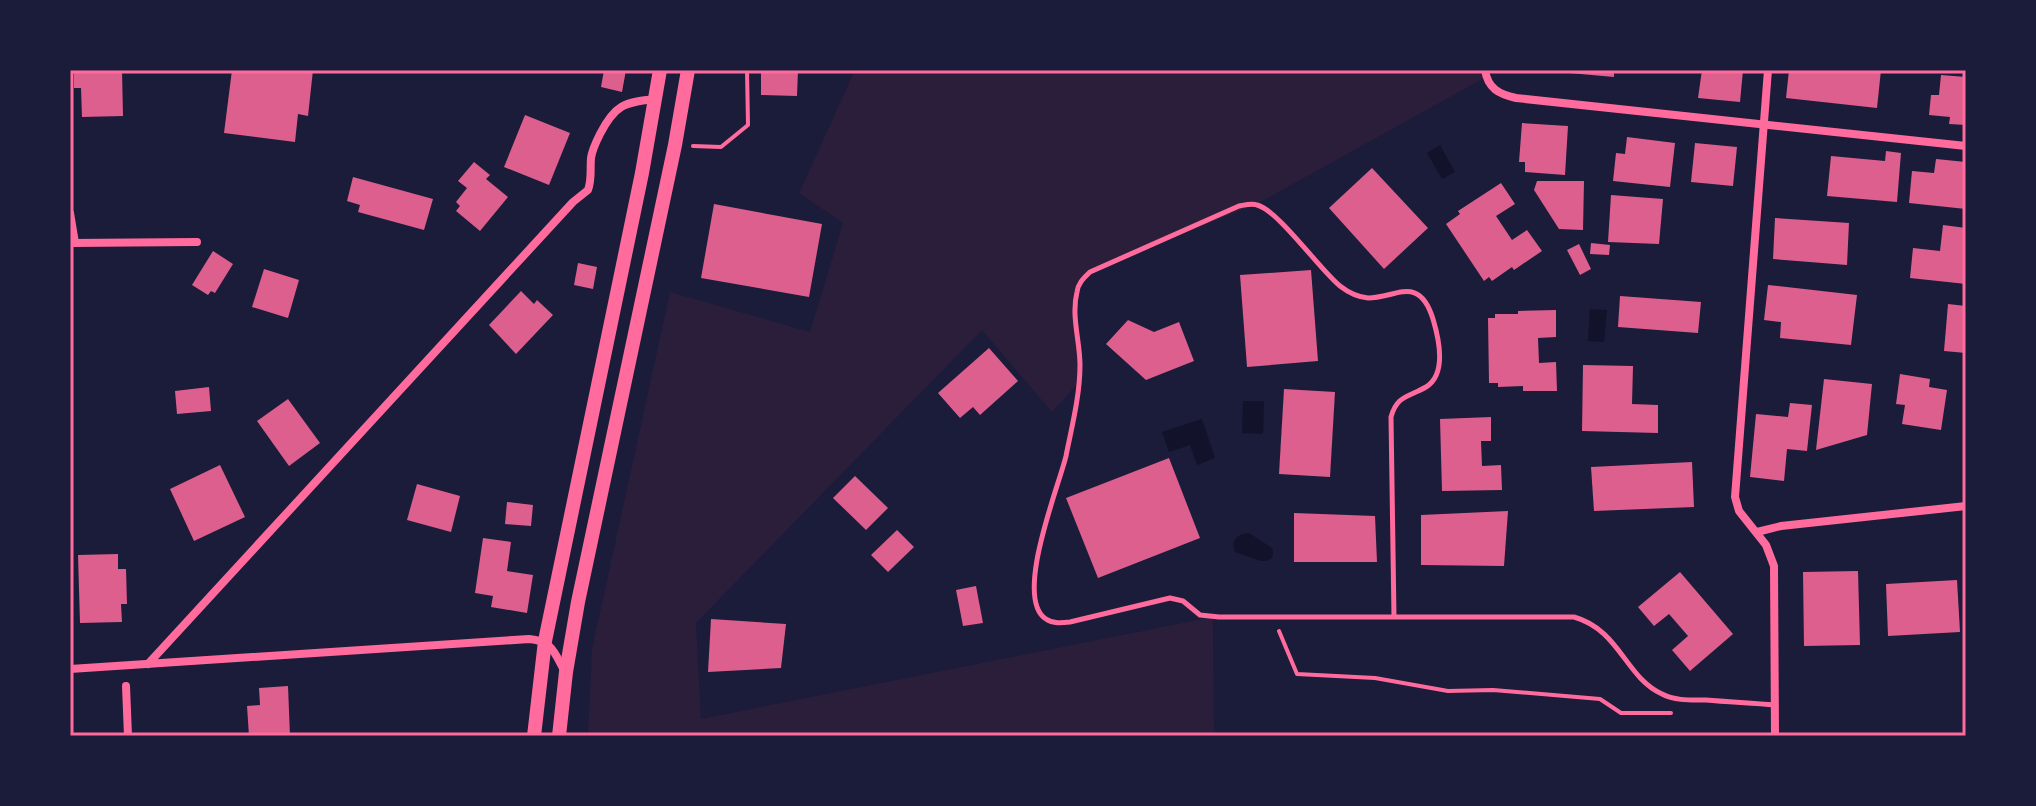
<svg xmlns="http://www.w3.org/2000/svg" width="2036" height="806" font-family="Jost,sans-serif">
<rect width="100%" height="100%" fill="#1b1b3a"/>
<!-- green -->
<path fill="#2a1e3b" d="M855 70H1485L1486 77 1257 204 1095 269 1084 277 1075 301 1081 380 1052 412 982 330 696 623 701 719 1213 617 1214 736H588L592 649 670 292 810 332 843 223 799 193Z"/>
<!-- water -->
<g fill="#12122b">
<path d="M1440 145 1455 172 1442 179 1427 153Z"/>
<path d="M1590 309 1607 310 1604 342 1588 341Z"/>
<path d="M1243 401H1264L1263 434 1242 433Z"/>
<path d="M1202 419 1215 458 1197 465 1190 445 1169 452 1162 432Z"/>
<path d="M1249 533 1272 548 1273 552 1272 558 1266 561H1261L1235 552C1230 541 1238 533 1249 533Z"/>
</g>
<!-- building -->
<g fill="#dd5f8e">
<path d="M74 70H122L123 116 82 117 81 88H74Z"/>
<path d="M232 70H313L308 116 298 114 295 142 224 133Z"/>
<path d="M604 70H626L622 92 601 87Z"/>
<path d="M761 70H798L797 96 761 95Z"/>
<path d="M1559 70H1614V77L1558 72Z"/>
<path d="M1702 70H1743L1740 102 1698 98Z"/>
<path d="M1789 70H1881L1877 108 1786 98Z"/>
<path d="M1941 75 1966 77V125L1949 124 1950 117 1929 115 1931 95H1939Z"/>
<path d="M525 115 570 133 549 185 504 167Z"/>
<path d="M1522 123 1568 126 1565 175 1525 172V162H1519Z"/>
<path d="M1627 137 1675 143 1670 187 1613 181 1616 153 1625 154Z"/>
<path d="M1695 143 1737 147 1733 186 1691 182Z"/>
<path d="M1886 151 1901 153 1897 202 1827 196 1831 156 1885 161Z"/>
<path d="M1936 159 1966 162V209L1909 203 1912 171 1934 173Z"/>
<path d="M474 162 490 175 486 179 508 197 480 231 456 211 460 206 456 202 467 188 458 181Z"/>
<path d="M1372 168 1428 228 1384 269 1329 208Z"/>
<path d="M353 177 433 199 424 230 358 212 360 205 347 201Z"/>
<path d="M1537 181H1584L1583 230 1559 229 1534 190Z"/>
<path d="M1501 183 1515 204 1496 216 1512 240 1527 230 1542 251 1514 270 1512 267 1492 281 1489 277 1484 281 1446 224 1460 214 1458 211Z"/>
<path d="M1611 195 1663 199 1659 244 1608 242Z"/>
<path d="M714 204 822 224 809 297 701 278Z"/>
<path d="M1775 218 1849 223 1847 265 1773 259Z"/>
<path d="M1943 225 1966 228V284L1910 278 1913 248 1940 251Z"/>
<path d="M1591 243 1610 245 1609 255 1590 254Z"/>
<path d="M1579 244 1591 269 1580 275 1567 250Z"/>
<path d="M213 251 233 264 215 293 211 291 208 295 192 285Z"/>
<path d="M578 263 597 267 593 289 574 285Z"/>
<path d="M264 269 299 280 288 318 252 307Z"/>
<path d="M1311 270 1318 361 1247 367 1240 275Z"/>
<path d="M1768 285 1857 295 1851 345 1780 338 1781 322 1764 320Z"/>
<path d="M521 291 534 304 537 300 553 315 516 354 489 325Z"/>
<path d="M1620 296 1701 302 1698 333 1618 327Z"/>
<path d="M1948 304 1966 306V353L1944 351Z"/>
<path d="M1556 310V337L1538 338 1539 363 1556 362 1557 391H1523V386L1498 387V383H1489L1488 318H1495V314H1518V311Z"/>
<path d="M1128 320 1154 332 1179 322 1194 361 1146 380 1106 344Z"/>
<path d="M989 348 1018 381 980 415 973 407 960 418 938 393Z"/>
<path d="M1583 365 1633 366 1632 404 1658 405V433L1582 431Z"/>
<path d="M1900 374 1930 379 1929 387 1947 390 1941 430 1902 424 1905 405 1896 404Z"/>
<path d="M1824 379 1872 384 1867 435 1816 450Z"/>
<path d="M209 387 211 411 177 414 175 391Z"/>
<path d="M1284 389 1335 392 1330 477 1279 474Z"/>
<path d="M288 399 320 443 289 466 257 421Z"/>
<path d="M1790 403 1812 405 1807 451 1787 449 1784 481 1750 477 1756 414 1788 417Z"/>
<path d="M1491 417V441H1481L1482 466 1501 465 1502 490 1442 491 1440 419Z"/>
<path d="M1169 458 1200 538 1098 578 1066 498Z"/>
<path d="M1692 462 1694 507 1594 511 1591 467Z"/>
<path d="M220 465 245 517 194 541 170 489Z"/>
<path d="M855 476 888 508 866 530 833 498Z"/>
<path d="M417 484 460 496 451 532 407 520Z"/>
<path d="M507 502 533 505 531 526 505 524Z"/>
<path d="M1508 511 1504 566 1421 565V515Z"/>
<path d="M1294 513 1375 516 1377 562H1294Z"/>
<path d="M897 530 914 547 888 572 871 555Z"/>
<path d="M483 538 511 542 507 571 533 575 527 613 491 607 493 596 475 593Z"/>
<path d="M118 554V569H126L127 604H121L122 622 80 623 78 555Z"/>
<path d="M1858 571 1860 645 1804 646 1803 572Z"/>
<path d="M1680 572 1733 634 1690 671 1672 650 1688 636 1669 614 1654 626 1638 607Z"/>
<path d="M1957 580 1960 632 1888 636 1886 584Z"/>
<path d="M976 586 983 623 963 626 956 590Z"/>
<path d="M711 619 786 624 781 668 708 672Z"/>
<path d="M288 686 290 736H249L247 706 260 705 259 688Z"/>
</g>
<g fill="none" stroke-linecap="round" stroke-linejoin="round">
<!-- path -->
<g stroke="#ff6b9d" stroke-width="4">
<path d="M693 146 721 147 748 125 747 70"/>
<path d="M1279 631 1297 674 1375 678 1448 691 1493 690 1600 699 1621 713H1671"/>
</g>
<!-- service -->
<path stroke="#ff6b9d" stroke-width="5" d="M1394 617 1391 417C1397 395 1409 397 1426 387 1447 374 1439 339 1433 319 1419 274 1396 298 1368 298 1357 297 1349 293 1340 286 1320 270 1278 210 1257 205 1252 203 1245 205 1239 206L1090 272C1084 278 1078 283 1077 292 1071 316 1080 341 1080 365 1080 395 1072 426 1066 456 1059 486 1013 598 1046 619 1053 624 1062 623 1070 622L1170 598 1183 601 1200 615 1219 617H1574C1620 630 1625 677 1662 694 1675 701 1691 700 1706 700 1729 702 1752 703 1775 705"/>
<!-- minor -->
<g stroke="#ff6b9d" stroke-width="8">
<path d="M1485 70C1488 89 1499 94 1516 98L1966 146"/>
<path d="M1768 70 1735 497 1739 511 1766 545 1774 566 1775 736"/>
<path d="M70 213 75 243"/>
<path d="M70 243 197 242"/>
<path d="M1757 532 1781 526 1966 506"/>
<path d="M148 664 573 202 588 190C592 179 590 170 591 158 592 150 596 142 600 134 615 105 624 102 656 99"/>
<path d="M70 669 529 639C552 641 554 652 564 670"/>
<path d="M126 686 128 736"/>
</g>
<!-- secondary -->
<g stroke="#ff6b9d" stroke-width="14">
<path d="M534 736 545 641 642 173 660 70"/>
<path d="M559 736 566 672 578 602 675 145 688 70"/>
</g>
</g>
<!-- border -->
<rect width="2036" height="806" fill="none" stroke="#1b1b3a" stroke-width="144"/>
<rect x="72" y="72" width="1892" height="662" fill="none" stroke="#ff6b9d" stroke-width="3"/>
</svg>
